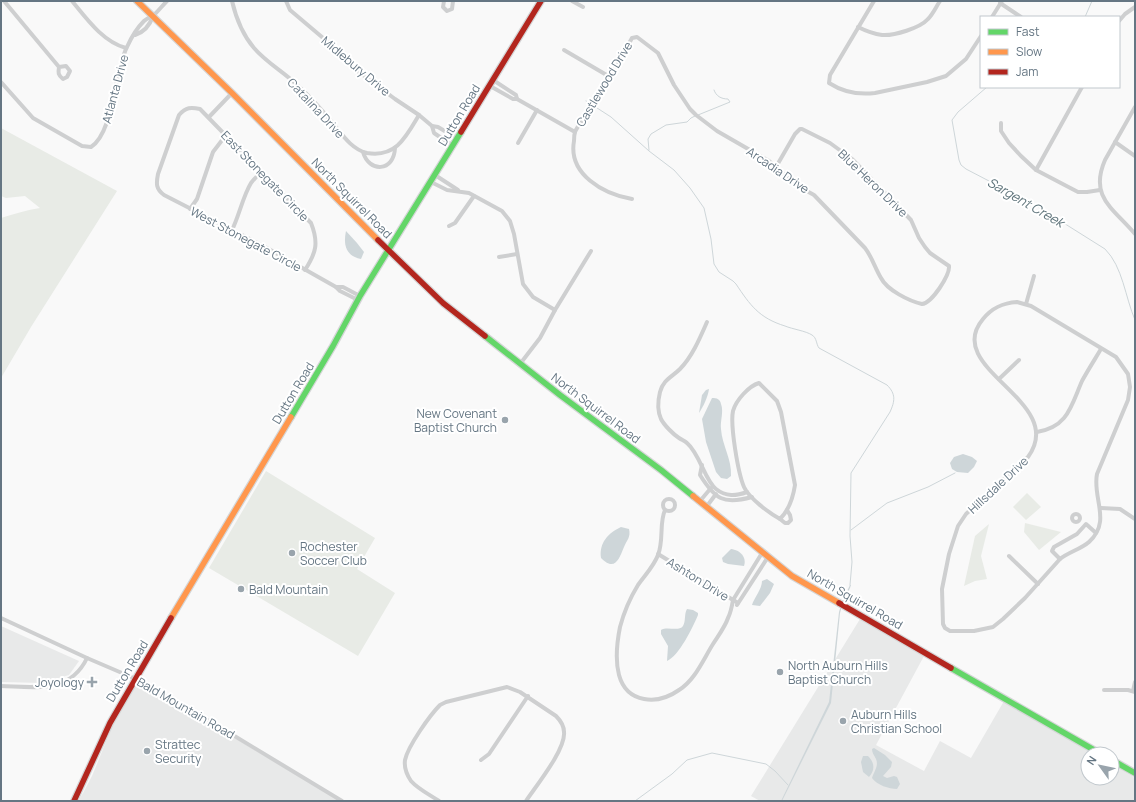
<svg xmlns="http://www.w3.org/2000/svg" width="1136" height="802" font-family="Manrope,sans-serif">
<rect width="100%" height="100%" fill="#f9f9f9"/>
<!-- built -->
<g fill="#e8e9e9">
<path d="M860 619 924 656 876 745 924 771 940 741 971 758 1004 701 1094 754H1088V778H1112V764L1135 778V801H760L751 796Z"/>
<path d="M1 626 79 661 69 675 43 683 1 682Z"/>
<path d="M138 685 181 706 340 801H78L83 793 92 776 114 722 133 689Z"/>
</g>
<!-- green -->
<g fill="#e8ebe6">
<path d="M1 128 117 191 31 327 1 378V218C14 214 27 210 40 208L25 196 6 198 1 196Z"/>
<path d="M266 471 375 538 357 569 395 593 358 656 209 568Z"/>
<path d="M1027 493 1041 507 1026 520 1013 507Z"/>
<path d="M1025 523 1061 532 1039 550 1024 532Z"/>
<path d="M989 524 981 556 987 579 975 581 964 586 975 536Z"/>
</g>
<!-- water -->
<g fill="#ced6d9">
<path d="M346 231 357 243 364 252 361 259C346 256 343 245 346 231Z"/>
<path d="M709 389C708 397 703 407 699 413L702 395 706 390Z"/>
<path d="M712 398C717 398 720 399 721 404 724 412 720 421 721 429 722 445 732 459 731 476L727 479 721 478 716 472 706 442 702 419Z"/>
<path d="M963 454 972 457 977 461 974 467 968 473 957 472 952 469 950 463 954 457Z"/>
<path d="M621 527 629 529C631 537 627 540 624 547 619 559 615 572 601 558 599 543 608 533 621 527Z"/>
<path d="M731 549C740 550 747 557 744 566L728 564 723 562 722 558Z"/>
<path d="M767 579 774 584 770 593 760 606 752 605C754 598 762 589 762 581Z"/>
<path d="M850 585H851L850 588 843 602 840 613 831 703 782 801H781L829 702 839 612 842 602Z"/>
<path d="M687 609 693 610 698 613V615C693 627 679 656 667 661L668 646 661 634V630C667 626 679 632 683 626 686 621 684 614 687 609Z"/>
<path d="M874 748 885 755 892 762 891 767 883 776 887 778 894 776 897 777 900 784 897 789C889 789 877 785 872 778 874 771 879 766 876 759 874 755 872 753 872 749Z"/>
<path d="M863 756H868C875 763 875 770 869 777L863 772 861 762Z"/>
</g>
<g fill="none" stroke-linecap="round" stroke-linejoin="round">
<!-- stream -->
<g stroke="#ced6d9" stroke-width="1">
<path d="M1085 17 1092 1"/>
<path d="M987 87 958 112 952 120 959 160 961 165 966 169 1035 205 1105 249C1123 267 1125 297 1135 320"/>
<path d="M586 101 592 104"/>
<path d="M594 106 611 117 649 151 674 170 690 188 704 208 711 239 714 264 719 272 733 281 736 284C750 305 759 318 785 326 792 329 806 331 812 335 817 338 816 344 819 348L887 385C896 394 895 401 890 412L851 473 850 536 852 562 850 585"/>
<path d="M698 115 730 102 728 99C721 99 716 96 714 90"/>
<path d="M649 150 648 139 651 134 666 125 687 122 691 118 695 116"/>
<path d="M851 530 887 503 928 487 955 473"/>
<path d="M635 801 672 774 687 760 712 753 766 764 775 771 788 785"/>
</g>
<defs>
<g id="fast">
<path d="M485 336 560 395 661 470 693 496"/>
<path d="M291 417 333 346 360 296 461 132"/>
<path d="M951 668 1101 754"/>
<path d="M1112 760 1135 773"/>
</g>
<g id="slow">
<path d="M137 1 232 93 378 240"/>
<path d="M693 496 792 576 839 603"/>
<path d="M171 618 291 417"/>
</g>
<g id="jam">
<path d="M461 132 541 1"/>
<path d="M378 240 443 303 485 336"/>
<path d="M839 603 951 668"/>
<path d="M74 801 110 723 171 618"/>
</g>
</defs>
<!-- fast casing -->
<use href="#fast" stroke="#d5d6d7" stroke-width="8"/>
<!-- slow casing -->
<use href="#slow" stroke="#d5d6d7" stroke-width="8"/>
<!-- jam casing -->
<use href="#jam" stroke="#d5d6d7" stroke-width="8"/>
<!-- street -->
<g stroke="#cecfd0" stroke-width="4">
<path d="M4 1 59 67"/>
<path d="M72 1C86 18 103 42 126 48"/>
<path d="M232 1C236 18 242 34 254 48 266 62 282 71 295 83 310 96 323 111 335 126 343 136 353 150 367 153 396 158 406 137 419 115"/>
<path d="M286 1 290 10 329 43 359 72 395 99 419 115 432 126 434 133 453 146"/>
<path d="M444 1 443 7 447 11 452 9 453 1"/>
<path d="M572 1 583 7"/>
<path d="M874 1 830 75 829 83C843 92 859 95 875 93L927 82 946 76 966 59 981 36"/>
<path d="M1000 3 1021 17"/>
<path d="M992 17 1002 1"/>
<path d="M1119 21 1125 14 1135 7"/>
<path d="M858 27C866 31 874 34 882 35 894 36 920 28 928 19 933 14 936 7 940 1"/>
<path d="M135 35C144 32 150 25 153 16"/>
<path d="M564 50 610 77"/>
<path d="M66 66 70 71 67 77 63 79C58 75 58 73 59 67Z"/>
<path d="M493 80 516 95 517 99"/>
<path d="M1 82 33 118 82 146 91 147C114 132 114 72 127 47 131 38 137 28 144 21 147 18 151 17 154 15 159 10 163 5 167 1"/>
<path d="M490 86 513 99H517L575 132"/>
<path d="M1135 107 1105 160C1089 197 1113 208 1135 234"/>
<path d="M209 117 232 93"/>
<path d="M1001 123V131L1009 143 1021 156 1036 170 1078 192H1087L1100 190"/>
<path d="M432 126 438 127 458 139"/>
<path d="M1115 142 1135 156"/>
<path d="M518 143 537 110"/>
<path d="M363 152C369 173 394 172 395 148"/>
<path d="M1036 170 1082 87"/>
<path d="M435 175 458 190"/>
<path d="M431 182 447 190 469 193 502 211 510 221 514 234 523 284 533 297 555 310"/>
<path d="M632 199C603 194 568 174 574 141 574 138 574 135 575 132 578 125 586 116 590 109 605 86 619 62 632 38L637 37 658 53 674 85 690 109 696 115 717 131 769 161 796 185 814 195 865 248C872 257 875 268 881 278 887 290 909 301 922 304 932 303 950 275 949 266L930 253 925 247 919 238 911 220 852 159 830 143 802 129H800L795 134 776 167"/>
<path d="M190 209 197 199 213 152 226 135"/>
<path d="M449 226 455 223 474 196"/>
<path d="M232 230C239 216 243 196 251 183 254 179 258 175 262 172"/>
<path d="M499 257 517 254"/>
<path d="M305 270C316 253 319 243 311 223L200 109C191 107 186 107 179 115L158 174C156 184 156 189 164 195L267 248 336 287"/>
<path d="M358 300 340 291 336 287H343L360 296"/>
<path d="M1017 302 1031 306 1116 357 1128 374 1130 387 1128 400 1097 474C1092 498 1112 521 1089 542 1081 549 1069 552 1060 559L1025 598 1003 619 993 627 974 631H950L945 628 943 624 942 589 949 554 958 526 966 514 1028 457C1069 401 941 369 983 319 992 308 1002 303 1017 302Z"/>
<path d="M1026 304 1034 276"/>
<path d="M707 322C700 338 692 357 680 369 672 377 663 380 660 392 658 400 657 410 661 419 664 425 673 434 679 438 682 440 685 441 687 443 700 454 705 481 716 489 726 497 736 496 747 492"/>
<path d="M520 364 540 338 555 310 591 251"/>
<path d="M999 379 1019 360"/>
<path d="M759 383 777 401 781 412 795 485C793 498 789 510 780 519 769 513 749 498 744 487 738 473 730 425 733 411 736 400 749 386 759 383Z"/>
<path d="M1037 432C1068 427 1071 406 1082 381 1088 370 1095 359 1101 349"/>
<path d="M702 465 700 475C715 499 723 505 752 497"/>
<circle cx="669" cy="505" r="6"/>
<path d="M700 501 711 488"/>
<path d="M707 506 716 494"/>
<path d="M1101 508 1120 509 1135 519"/>
<path d="M665 510C659 523 664 540 658 555 654 566 645 575 638 585 630 598 624 612 620 627 617 642 615 660 619 675 627 704 658 705 679 690 695 680 703 660 713 644 718 636 725 627 728 618 731 612 732 606 733 600L762 553"/>
<circle cx="1076" cy="518" r="4"/>
<path d="M780 519 785 523H788L791 520 790 515 787 510"/>
<path d="M658 554 738 603"/>
<path d="M1009 556 1038 584"/>
<path d="M1060 559 1052 551 1054 547 1077 534 1086 524 1096 533"/>
<path d="M737 605 768 557"/>
<path d="M1 618 87 658 136 679 223 729 342 801"/>
<path d="M1 686C34 687 70 694 87 658"/>
<path d="M1104 690H1128L1135 692"/>
<path d="M1133 691 1135 682"/>
<path d="M481 760 489 754 528 696"/>
<path d="M439 801C430 795 418 789 411 781 407 775 404 767 405 760 408 746 430 715 440 705L446 702 507 687 520 692 556 716C560 720 564 725 564 732 566 749 536 786 526 801"/>
</g>
<!-- fast -->
<use href="#fast" stroke="#63d668" stroke-width="5.5"/>
<!-- slow -->
<use href="#slow" stroke="#ff974d" stroke-width="5.5"/>
<!-- jam -->
<use href="#jam" stroke="#b3261e" stroke-width="5.5"/>
</g>
<!-- markers -->
<g fill="#99a4ac" stroke="#fff" stroke-width="1.5">
<circle cx="505" cy="420" r="4"/>
<circle cx="292" cy="553" r="4"/>
<circle cx="241" cy="589" r="4"/>
<circle cx="780" cy="672" r="4"/>
<path d="M90 676h4v4h4v4h-4v4h-4v-4h-4v-4h4z"/>
<circle cx="843" cy="721" r="4"/>
<circle cx="147" cy="751" r="4"/>
</g>
<g text-anchor="middle" dominant-baseline="central" stroke-width="4" stroke-linejoin="round" paint-order="stroke">
<!-- street labels -->
<g font-size="12" fill="#657683" stroke="#fff">
<text transform="translate(356 66) rotate(40)">Midlebury Drive</text>
<text transform="translate(604 84) rotate(-59)">Castlewood Drive</text>
<text transform="translate(115 89) rotate(-75)">Atlanta Drive</text>
<text transform="translate(316 108) rotate(47)">Catalina Drive</text>
<text transform="translate(459 115) rotate(-59)">Dutton Road</text>
<text transform="translate(778 170) rotate(34)">Arcadia Drive</text>
<text transform="translate(265 176) rotate(46)">East Stonegate Circle</text>
<text transform="translate(873 183) rotate(44)">Blue Heron Drive</text>
<text transform="translate(352 198) rotate(45)">North Squirrel Road</text>
<text transform="translate(246 239) rotate(28)">West Stonegate Circle</text>
<text transform="translate(293 393) rotate(-59)">Dutton Road</text>
<text transform="translate(596 408) rotate(37)">North Squirrel Road</text>
<text transform="translate(998 485) rotate(-43)">Hillsdale Drive</text>
<text transform="translate(698 579) rotate(32)">Ashton Drive</text>
<text transform="translate(855 599) rotate(30)">North Squirrel Road</text>
<text transform="translate(127 671) rotate(-59)">Dutton Road</text>
<text transform="translate(186 708) rotate(30)">Bald Mountain Road</text>
</g>
<!-- poi labels -->
<g font-size="12" fill="#657683" stroke="#fff" text-anchor="start">
<text x="497" y="413" text-anchor="end">New Covenant<tspan x="497" dy="14">Baptist Church</tspan></text>
<text x="300" y="546">Rochester<tspan x="300" dy="14">Soccer Club</tspan></text>
<text x="249" y="589">Bald Mountain</text>
<text x="788" y="665">North Auburn Hills<tspan x="788" dy="14">Baptist Church</tspan></text>
<text x="84" y="682" text-anchor="end">Joyology</text>
<text x="851" y="714">Auburn Hills<tspan x="851" dy="14">Christian School</tspan></text>
<text x="155" y="744">Strattec<tspan x="155" dy="14">Security</tspan></text>
</g>
<!-- water labels -->
<g font-size="13" font-style="italic" fill="#60757c" stroke="#fff">
<text transform="translate(1026 202) rotate(30)">Sargent Creek</text>
</g>
</g>
<!-- border -->
<rect width="1136" height="802" fill="none" stroke="#657683" stroke-width="4"/>
<!-- legend -->
<rect x="980" y="16" width="140" height="72" fill="#ffffff" stroke="#c1c8cd"/>
<rect x="988" y="29" width="20" height="6" fill="#63d668" stroke="#c1c8cd"/>
<text x="1016" y="36" font-size="12" fill="#657683">Fast</text>
<rect x="988" y="49" width="20" height="6" fill="#ff974d" stroke="#c1c8cd"/>
<text x="1016" y="56" font-size="12" fill="#657683">Slow</text>
<rect x="988" y="69" width="20" height="6" fill="#b3261e" stroke="#c1c8cd"/>
<text x="1016" y="76" font-size="12" fill="#657683">Jam</text>
<!-- north arrow -->
<g transform="translate(1100 766) rotate(303)"><circle r="19" fill="#ffffff" stroke="#c1c8cd"/>
<path d="M0-3L7 15L0 10L-7 15Z" fill="#99a4ac"/>
<text y="-6" font-size="11" font-weight="bold" text-anchor="middle" fill="#657683">N</text>
</g>
</svg>
